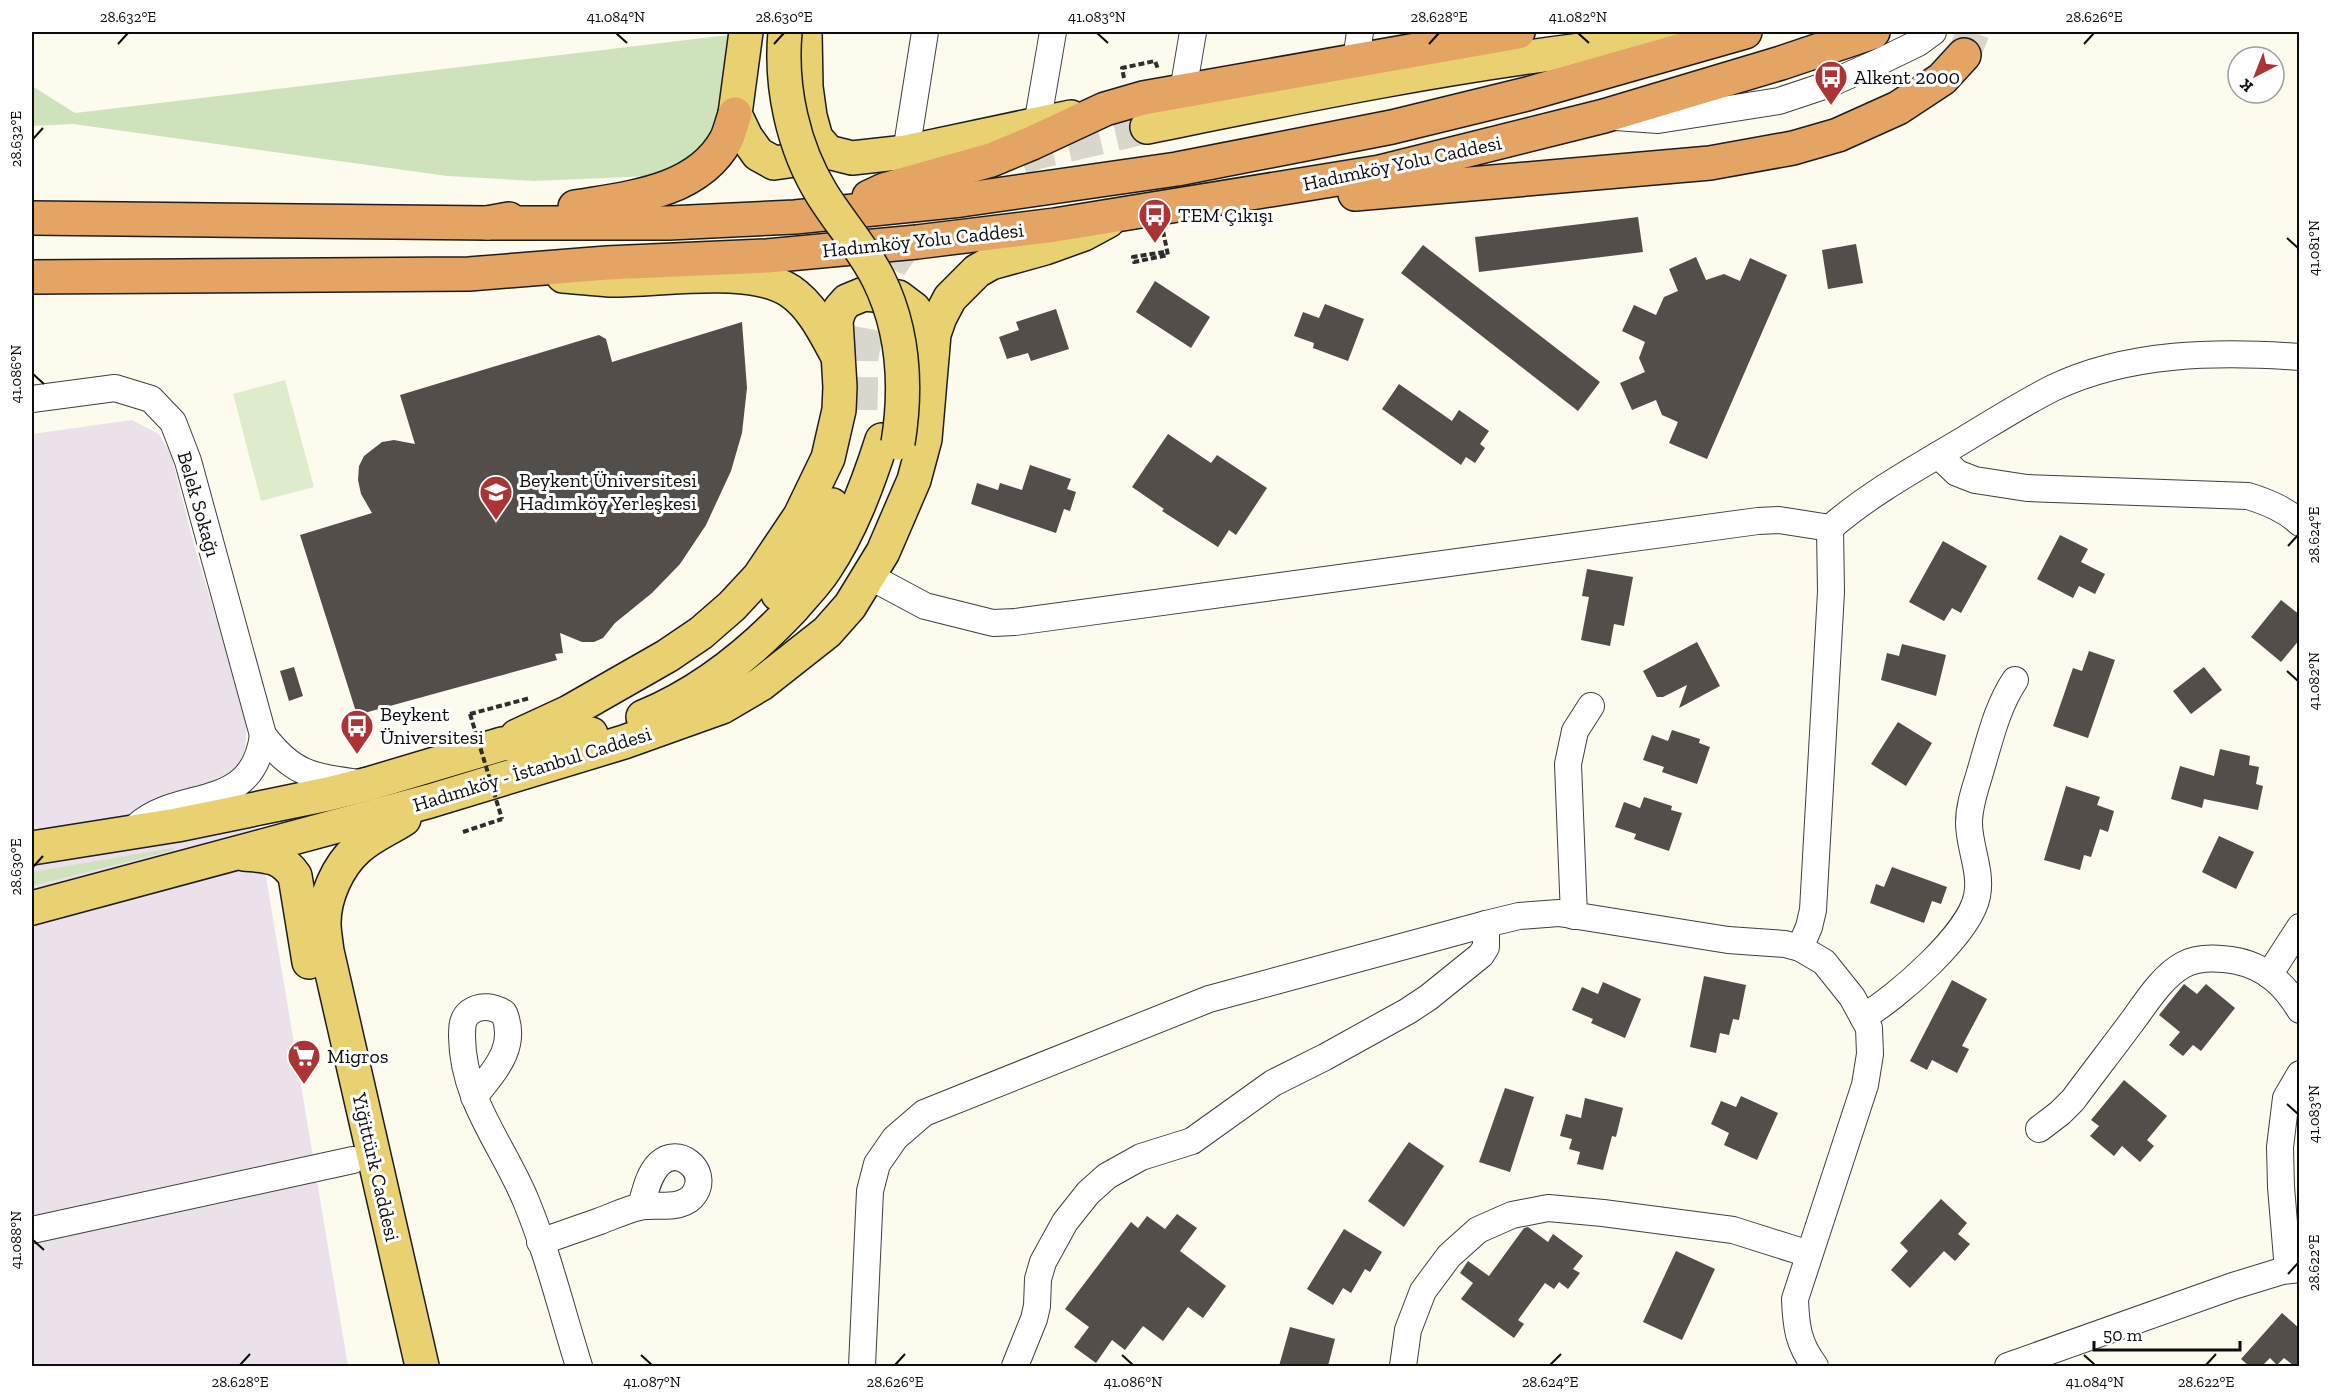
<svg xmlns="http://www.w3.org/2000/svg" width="2331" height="1398" font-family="'Zilla Slab',serif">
<rect width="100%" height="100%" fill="#fdfbed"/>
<!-- industrial -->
<path fill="#eae1ea" d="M132 420 159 434 171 455 194 545 247 721 245 751 348 1366H32V434Z"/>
<!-- green -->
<g fill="#cee3bb">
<path d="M737 34 719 130 688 163 651 176 535 181 447 176 73 124 32 126V86L75 113Z"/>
<path d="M173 848 174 850 32 886V872Z"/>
</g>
<!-- pitch -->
<path fill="#dfeccc" d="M285 380 314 487 261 501 233 394Z"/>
<!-- building -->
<g fill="#544e4a">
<path d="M1638 217 1643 252 1479 272 1475 237Z"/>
<path d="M1856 244 1863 283 1828 289 1822 250Z"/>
<path d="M1423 245 1600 382 1578 411 1401 273Z"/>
<path d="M1696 257 1706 280 1724 274 1740 281 1750 258 1787 275 1707 459 1669 443 1678 422 1662 415 1656 400 1632 410 1620 383 1645 372 1639 358 1645 342 1622 331 1634 305 1656 315 1664 297 1678 291 1669 269Z"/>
<path d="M1155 281 1210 317 1191 348 1136 312Z"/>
<path d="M1325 304 1364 319 1348 361 1313 348 1314 343 1294 336 1303 312 1319 318Z"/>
<path d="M1056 309 1069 349 1031 361 1028 353 1007 359 999 337 1019 330 1016 322Z"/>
<path d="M742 322 747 388 742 433 731 471 706 525 680 564 652 593 615 623 603 638 594 642H582L560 633 563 653 555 654 557 660 357 715 300 535 372 513 361 494 358 480 359 466 364 456 382 442 394 440 415 444 400 395 599 335 606 339 612 362Z"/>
<path d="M1399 384 1452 421 1459 410 1489 431 1480 444 1485 448 1475 463 1466 457 1461 465 1382 409Z"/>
<path d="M1168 434 1211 463 1217 455 1267 488 1236 535 1229 530 1218 547 1162 511 1164 509 1132 487Z"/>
<path d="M1030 465 1071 479 1067 489 1076 492 1070 511 1064 509 1056 533 971 504 977 483 998 490 1000 483 1022 490Z"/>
<path d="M2060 535 2088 549 2081 562 2105 574 2095 594 2079 586 2073 598 2037 579Z"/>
<path d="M1943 541 1987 566 1961 613 1952 608 1944 621 1909 602Z"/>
<path d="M1587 569 1633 577 1624 626 1614 624 1610 646 1581 640 1589 597 1582 596Z"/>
<path d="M2281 600 2300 615V639L2281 662 2251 637Z"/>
<path d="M1697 642 1720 686 1679 708 1687 685 1663 697H1657L1643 671Z"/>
<path d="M1902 644 1946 655 1936 696 1881 680 1887 653 1899 656Z"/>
<path d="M2089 651 2115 660 2088 738 2053 726 2073 668 2082 671Z"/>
<path d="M294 667 303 696 289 701 280 671Z"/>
<path d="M2204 667 2222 690 2191 714 2173 691Z"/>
<path d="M1898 722 1932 743 1906 786 1871 764Z"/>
<path d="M1672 730 1700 739 1699 743 1710 747 1697 784 1662 772 1664 767 1643 760 1652 735 1668 741Z"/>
<path d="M2220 749 2250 756 2249 765 2259 767 2256 784 2263 786 2258 810 2204 799 2202 808 2171 799 2180 766 2214 776Z"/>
<path d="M2066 786 2100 797 2097 805 2114 811 2108 832 2100 829 2091 857 2084 855 2080 870 2044 860Z"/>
<path d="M1644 797 1672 806 1671 810 1682 813 1669 851 1634 839 1636 834 1615 827 1624 802 1640 808Z"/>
<path d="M2219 836 2254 852 2236 889 2202 872Z"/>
<path d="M1892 867 1947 887 1941 904 1932 901 1924 923 1870 903 1876 884 1884 887Z"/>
<path d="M1704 976 1746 985 1739 1020 1733 1019 1729 1035 1720 1033 1716 1053 1690 1047Z"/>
<path d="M1952 980 1987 999 1962 1046 1969 1049 1957 1073 1932 1060 1927 1070 1910 1061Z"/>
<path d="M1603 982 1641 999 1625 1038 1591 1023 1593 1019 1572 1010 1582 987 1598 994Z"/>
<path d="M2184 984 2197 994 2206 984 2235 1008 2201 1051 2193 1045 2183 1056 2169 1045 2180 1032 2159 1015Z"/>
<path d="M2124 1080 2167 1116 2147 1140 2154 1146 2140 1162 2122 1146 2114 1156 2090 1136 2099 1126 2091 1120Z"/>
<path d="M1505 1088 1534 1097 1510 1172 1479 1162Z"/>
<path d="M1741 1096 1778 1113 1757 1160 1724 1145 1729 1133 1711 1124 1721 1101 1736 1107Z"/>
<path d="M1585 1098 1623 1108 1616 1137 1612 1136 1603 1170 1577 1164 1580 1152 1569 1149 1572 1139 1560 1136 1566 1114 1581 1118Z"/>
<path d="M1409 1142 1444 1166 1404 1227 1368 1201Z"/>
<path d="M1941 1199 1967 1223 1958 1234 1970 1244 1955 1261 1944 1251 1910 1288 1891 1270 1908 1251 1900 1243Z"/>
<path d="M1177 1214 1197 1228 1180 1251 1226 1286 1203 1318 1188 1307 1163 1341 1143 1326 1125 1350 1112 1340 1096 1363 1074 1347 1089 1327 1065 1309 1131 1222 1138 1228 1147 1216 1165 1229Z"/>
<path d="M1528 1227 1548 1242 1553 1234 1583 1256 1573 1269 1580 1273 1568 1289 1559 1282 1554 1289 1545 1283 1518 1320 1524 1324 1514 1338 1461 1299 1473 1283 1460 1273 1468 1261 1489 1276 1524 1228Z"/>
<path d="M1344 1229 1382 1252 1370 1272 1365 1269 1351 1293 1343 1288 1333 1305 1307 1289Z"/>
<path d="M1676 1251 1715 1269 1682 1340 1643 1322Z"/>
<path d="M2282 1313 2300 1329V1366H2294L2284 1358 2277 1365 2270 1358 2262 1366H2249L2241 1359Z"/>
<path d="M1290 1327 1335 1339 1328 1366H1279Z"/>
</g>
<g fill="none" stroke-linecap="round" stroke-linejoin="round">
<!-- major-tunnel -->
<g stroke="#d9d7cb" stroke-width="33" stroke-dasharray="33 16" stroke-linecap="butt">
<path d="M1021 159 1036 153 1147 127"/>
<path d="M861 410 862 357 872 304 891 265 926 215 956 191"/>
</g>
<!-- highway-tunnel -->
<path stroke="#d9d7cb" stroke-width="33" stroke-dasharray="33 16" stroke-linecap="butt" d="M1964 55 1973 32"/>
<defs>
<g id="minor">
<path d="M1356 61 1360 32"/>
<path d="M1183 91 1193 32"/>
<path d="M1616 117 1658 120 1779 101 1827 85 1881 61 1918 43 1933 32"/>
<path d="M1037 125 1053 32"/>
<path d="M906 152 925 32"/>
<path d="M32 399 115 388 151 399 173 422 188 461 263 735C293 775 312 776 359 783"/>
<path d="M1938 455 1957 473 1975 480 2027 488 2248 496C2267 502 2285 509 2300 523"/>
<path d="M1830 528C1868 495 1911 471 1955 445 1987 426 2019 405 2053 388 2128 352 2218 351 2300 357"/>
<path d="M869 576 925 606 993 623 1015 622 1758 521 1779 520 1830 528"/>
<path d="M137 826C181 787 253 814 263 735"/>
<path d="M1574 916 1568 764 1575 731 1591 706"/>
<path d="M1800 948 1809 927 1813 910 1831 592 1830 528"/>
<path d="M2269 975 2300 927"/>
<path d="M1863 1017C1896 998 1970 934 1977 896 1982 871 1969 847 1969 823 1969 804 1976 787 1981 769 1990 739 1997 707 2015 680"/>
<path d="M474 1097C494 1071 518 1048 504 1013 494 1007 481 1004 470 1012 462 1018 462 1027 462 1037 463 1101 503 1145 526 1201 548 1254 562 1312 579 1366"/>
<path d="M2039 1129 2060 1113 2073 1100C2093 1073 2114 1046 2134 1019 2147 1001 2163 976 2183 965 2199 956 2220 958 2237 961 2266 967 2285 985 2300 1010"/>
<path d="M32 1230 353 1160"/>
<path d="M540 1242C560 1235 580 1228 600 1221 613 1216 626 1210 639 1207 656 1203 683 1212 695 1193 709 1170 678 1145 659 1164 648 1175 645 1193 641 1206"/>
<path d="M2288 1270 2281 1187 2280 1147 2286 1098 2300 1074"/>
<path d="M862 1366 870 1191 877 1164 895 1138 924 1113 1209 999 1486 924 1519 916 1559 913 1728 940 1785 944 1800 948 1824 962 1852 997 1869 1028 1870 1054 1865 1085 1795 1299C1796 1326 1798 1344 1815 1366"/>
<path d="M1015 1366 1034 1319 1037 1306 1038 1279 1043 1262 1065 1222 1088 1193 1107 1176 1141 1157 1192 1141 1273 1083 1325 1057 1408 1011 1429 997 1481 955 1486 947V924"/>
<path d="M1403 1366 1408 1330 1423 1291 1449 1256 1478 1230 1512 1215 1548 1208 1603 1213 1733 1230 1809 1254"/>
<path d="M2008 1366 2233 1286 2282 1271 2300 1269"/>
</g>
<g id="major">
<path d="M746 32 735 114 746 137 758 154 774 163 795 160 809 151 816 138"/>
<path d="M805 32 806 87 810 116 816 138 828 152 852 158 906 152 1071 117"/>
<path d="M1147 127C1291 98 1435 68 1581 50 1626 44 1670 35 1716 33"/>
<path d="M563 276C578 277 593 279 609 280 659 281 749 264 790 291 812 306 824 331 836 353"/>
<path d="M778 594 797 571 832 505"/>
<path d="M643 717C701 693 750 654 793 608 804 595 816 583 825 569 851 530 868 484 882 440"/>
<path d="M517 736 569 712 667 656 701 633 732 606 759 577 800 516 828 458 839 410 840 387 836 320 840 309 847 301 864 294 898 297 914 309 924 328 932 354"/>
<path d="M404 819C389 829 371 836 357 849 338 866 324 897 324 923 324 932 326 942 327 951L422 1366"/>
<path d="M32 848 177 825 328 794 368 784 502 744 568 739 591 734"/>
<path d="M244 854C266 856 281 855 295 876L309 962"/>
<path d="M32 908 430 801 624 742 722 707 761 684 827 632 850 606 883 552 914 480 925 439 934 334 940 317 950 298 977 271 991 263 1045 248 1084 234 1108 221"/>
</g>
<g id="highway">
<path d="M1355 194 1710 163 1793 148 1838 135 1898 108 1942 79 1964 55"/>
<path d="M869 197 884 190 991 160 1032 143 1105 109 1143 98 1518 32"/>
<path d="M575 207C628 198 697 193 726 140 730 132 732 122 735 114"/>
<path d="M32 218 487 223 509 219"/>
<path d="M487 223H669L795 217 961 200 1177 169 1392 127 1527 94 1745 32"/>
<path d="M32 277 469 274 607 263 767 256 917 242 1055 225 1380 172 1604 116 1781 63 1873 32"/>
</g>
</defs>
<!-- minor casing -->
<use href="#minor" stroke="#3f3f3f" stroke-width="28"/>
<!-- major casing -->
<use href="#major" stroke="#1d1d1d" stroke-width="36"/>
<!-- highway casing -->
<use href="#highway" stroke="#1d1d1d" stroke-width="36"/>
<!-- path -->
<g stroke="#2e2e2e" stroke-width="4" stroke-dasharray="6 3" stroke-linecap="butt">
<path d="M1124 78 1122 68 1155 61 1158 69"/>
<path d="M1163 231 1168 255 1134 262 1133 257 1164 252"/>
<path d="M470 714 530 698"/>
<path d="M463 832 502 819"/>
</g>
<!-- minor -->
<use href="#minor" stroke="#fff" stroke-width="26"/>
<!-- major -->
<use href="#major" stroke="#e9d171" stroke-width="33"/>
<!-- highway -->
<use href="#highway" stroke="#e4a564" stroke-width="33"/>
<defs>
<path id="major-bridge" d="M785 32C780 87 793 147 822 194 840 223 863 248 878 278 904 330 907 387 898 443"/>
</defs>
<!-- major-bridge casing -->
<use href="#major-bridge" stroke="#1d1d1d" stroke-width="36" stroke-linecap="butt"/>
<!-- path-bridge -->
<path stroke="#2e2e2e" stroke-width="4" stroke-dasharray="6 3" stroke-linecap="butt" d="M470 714 502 819"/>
<!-- major-bridge -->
<use href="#major-bridge" stroke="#e9d171" stroke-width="33"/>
</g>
<!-- ticks -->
<path fill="none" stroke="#0c0c0c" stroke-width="2" d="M616 33 627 43M1097 33 1108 43M1578 33 1589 43M118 44 128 33M774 44 784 33M1429 44 1439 33M2084 44 2094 33M33 139 43 128M2287 238 2298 248M33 374 44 384M2288 546 2298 535M2287 671 2298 681M33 867 43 856M2287 1104 2298 1114M33 1240 44 1250M2288 1274 2298 1263M641 1355 652 1365M1122 1355 1133 1365M2084 1355 2095 1365M240 1365 250 1354M895 1365 905 1354M1550 1365 1561 1354M2206 1365 2216 1354"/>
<!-- icons -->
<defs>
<symbol id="bus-pin" viewBox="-11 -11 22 30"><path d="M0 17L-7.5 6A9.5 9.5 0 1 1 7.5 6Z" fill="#ac3434" stroke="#fff"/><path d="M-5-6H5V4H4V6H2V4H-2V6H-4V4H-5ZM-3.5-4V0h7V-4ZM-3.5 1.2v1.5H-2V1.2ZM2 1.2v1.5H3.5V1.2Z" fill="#fff"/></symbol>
<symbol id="university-pin" viewBox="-11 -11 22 30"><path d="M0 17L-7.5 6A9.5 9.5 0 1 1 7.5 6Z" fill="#ac3434" stroke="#fff"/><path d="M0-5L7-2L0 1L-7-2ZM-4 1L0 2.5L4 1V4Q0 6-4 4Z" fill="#fff"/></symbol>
<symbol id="supermarket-pin" viewBox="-11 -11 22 30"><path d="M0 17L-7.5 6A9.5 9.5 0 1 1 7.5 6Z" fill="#ac3434" stroke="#fff"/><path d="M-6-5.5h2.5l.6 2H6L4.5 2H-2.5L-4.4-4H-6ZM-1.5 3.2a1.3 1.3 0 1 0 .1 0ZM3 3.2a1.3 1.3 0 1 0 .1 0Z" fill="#fff"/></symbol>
</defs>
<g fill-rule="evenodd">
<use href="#bus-pin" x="1812" y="58" width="38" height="52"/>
<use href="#bus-pin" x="1136" y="196" width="38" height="52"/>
<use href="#university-pin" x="477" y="473" width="38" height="52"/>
<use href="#bus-pin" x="338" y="707" width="38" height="52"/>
<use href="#supermarket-pin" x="285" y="1037" width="38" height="52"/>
</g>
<g text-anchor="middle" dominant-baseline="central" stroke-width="6" stroke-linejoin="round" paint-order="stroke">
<!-- poi labels -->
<g font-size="20" fill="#0c0c0c" stroke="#fff" text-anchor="start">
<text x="1854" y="77">Alkent 2000</text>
<text x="1178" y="215">TEM Çıkışı</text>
<text x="519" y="480">Beykent Üniversitesi<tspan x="519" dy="23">Hadımköy Yerleşkesi</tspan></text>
<text x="380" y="714">Beykent<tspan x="380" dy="23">Üniversitesi</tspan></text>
<text x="327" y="1056">Migros</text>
</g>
<!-- street labels -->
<g font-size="20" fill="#0c0c0c" stroke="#fff">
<text transform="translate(1402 163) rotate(-12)">Hadımköy Yolu Caddesi</text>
<text transform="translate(923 240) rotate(-6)">Hadımköy Yolu Caddesi</text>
<text transform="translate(199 504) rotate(74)">Belek Sokağı</text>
<text transform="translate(532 769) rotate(-17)">Hadımköy - İstanbul Caddesi</text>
<text transform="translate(376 1167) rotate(77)">Yiğittürk Caddesi</text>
</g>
</g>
<!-- border -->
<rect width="2331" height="1398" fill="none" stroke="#ffffff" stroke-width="66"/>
<!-- north arrow -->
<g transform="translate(2256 75) rotate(222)"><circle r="28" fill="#ffffff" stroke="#9e9e9e" stroke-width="1.5"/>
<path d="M0-4.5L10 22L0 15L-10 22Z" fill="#ac3434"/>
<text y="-9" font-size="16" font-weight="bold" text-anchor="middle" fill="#0c0c0c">K</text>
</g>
<!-- scale -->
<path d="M2094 1341v9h146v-9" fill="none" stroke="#0c0c0c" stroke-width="3"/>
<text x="2103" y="1341" font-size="18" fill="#0c0c0c" stroke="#ffffff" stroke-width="4.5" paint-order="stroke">50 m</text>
<rect x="33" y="33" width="2265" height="1332" fill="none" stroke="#0c0c0c" stroke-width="2"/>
<g font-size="15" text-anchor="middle" fill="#0c0c0c">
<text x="128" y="22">28.632°E</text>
<text x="616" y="22">41.084°N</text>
<text x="784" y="22">28.630°E</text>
<text x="1097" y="22">41.083°N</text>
<text x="1439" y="22">28.628°E</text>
<text x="1578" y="22">41.082°N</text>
<text x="2094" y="22">28.626°E</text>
<text transform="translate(16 139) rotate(-90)" y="5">28.632°E</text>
<text transform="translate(2314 248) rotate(-90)" y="5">41.081°N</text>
<text transform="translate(16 374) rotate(-90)" y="5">41.086°N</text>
<text transform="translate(2314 535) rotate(-90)" y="5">28.624°E</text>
<text transform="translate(2314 681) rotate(-90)" y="5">41.082°N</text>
<text transform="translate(16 867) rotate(-90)" y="5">28.630°E</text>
<text transform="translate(2314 1114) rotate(-90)" y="5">41.083°N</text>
<text transform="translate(16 1240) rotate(-90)" y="5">41.088°N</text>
<text transform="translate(2314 1263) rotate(-90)" y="5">28.622°E</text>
<text x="240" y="1387">28.628°E</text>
<text x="652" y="1387">41.087°N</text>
<text x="895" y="1387">28.626°E</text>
<text x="1133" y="1387">41.086°N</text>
<text x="1550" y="1387">28.624°E</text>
<text x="2095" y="1387">41.084°N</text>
<text x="2206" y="1387">28.622°E</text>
</g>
</svg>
